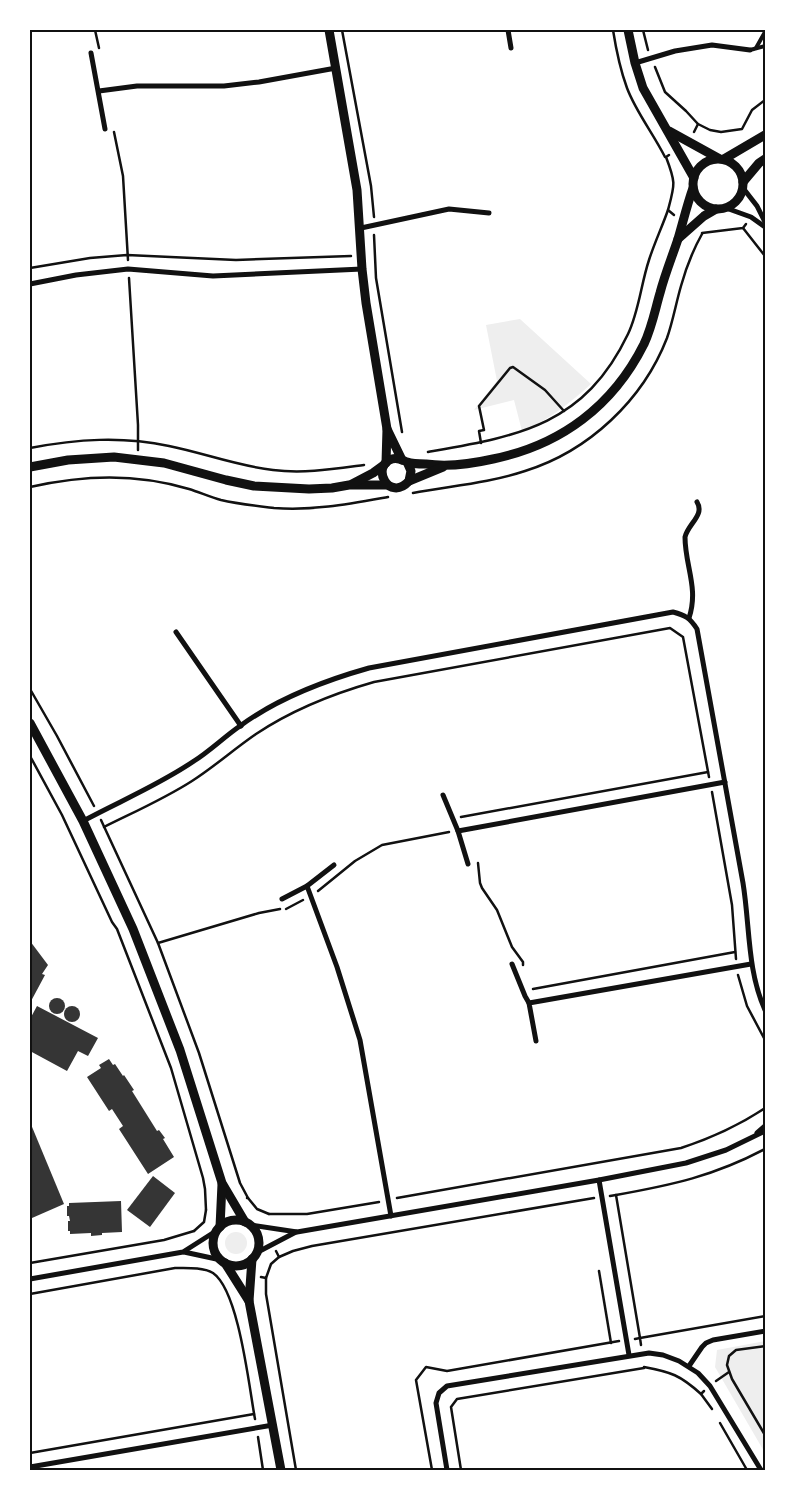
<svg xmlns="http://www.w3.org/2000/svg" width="795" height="1500" font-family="'Fira Sans',sans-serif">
<rect width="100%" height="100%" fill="#fff"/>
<!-- green -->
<g fill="#eee">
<path d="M520 319 591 384C570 403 549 420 522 431L514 400 474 410 497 381 486 325Z"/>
<circle cx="236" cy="1243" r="11"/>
<path d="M765 1341V1453L715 1367 717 1350Z"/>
</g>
<!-- building -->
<g fill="#353535">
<path d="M30 941 48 965 42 974 45 975 30 1003Z"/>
<circle cx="57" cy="1006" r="8"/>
<path d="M37 1006 98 1038 88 1056 78 1051 67 1071 30 1051V1019Z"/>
<circle cx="72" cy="1014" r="8"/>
<path d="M109 1059 113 1065 115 1064 123 1076 124 1075 134 1090 132 1091 157 1131 159 1130 165 1138 163 1139 174 1157 148 1174 119 1129 123 1126 112 1109 109 1111 87 1077 101 1068 99 1065Z"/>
<path d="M30 1122 64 1204 32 1218 30 1213Z"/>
<path d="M153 1176 175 1193 150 1227 127 1210Z"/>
<path d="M121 1201 122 1232 102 1233V1235L91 1236V1233L70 1234V1231H68V1221H70L69 1216H67V1206H69V1203Z"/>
</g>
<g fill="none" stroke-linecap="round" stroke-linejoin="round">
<!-- path -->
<g stroke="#111" stroke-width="2.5">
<path d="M95 30 99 48"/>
<path d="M342 30 371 186 374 217"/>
<path d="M613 30C616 49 620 69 627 88 636 112 653 133 665 157"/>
<path d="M643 30 648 50"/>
<path d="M655 67 665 92 686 111 698 124 710 130 721 132 742 129 752 110 765 100"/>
<path d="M114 132 123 176 128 260"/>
<path d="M694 132 698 124"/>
<path d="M669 155 666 157C676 183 675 184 668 210L674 215"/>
<path d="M743 228 765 256"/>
<path d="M702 233 743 228 746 224"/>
<path d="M374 235 376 278 402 432"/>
<path d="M30 268 90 258 127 255 236 260 351 256"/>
<path d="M129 278 138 425V450"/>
<path d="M481 443 479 431 484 430 479 406 510 368 513 367 545 390 564 411"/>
<path d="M30 448C77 439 122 436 169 446 204 453 237 466 273 470 303 474 334 469 364 465"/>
<path d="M428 452C518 436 584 426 628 334 639 311 641 284 649 260 654 244 662 227 668 210"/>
<path d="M30 487C84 475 135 473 189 489 199 492 210 497 221 500 238 504 257 506 274 508 313 511 349 504 388 497"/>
<path d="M413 493C450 486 489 483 525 471 589 451 643 400 667 338 673 321 676 303 681 286 686 268 693 250 702 234"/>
<path d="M30 689 57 736 94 806"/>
<path d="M30 756 62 815 112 922 117 929 171 1068 203 1178 205 1189 206 1210"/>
<path d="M712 792 732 905 736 959"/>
<path d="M461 817 708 772"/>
<path d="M101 820 158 943"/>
<path d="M104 827C134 812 164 799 192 781 214 767 234 749 256 734 292 710 332 694 374 682L670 628 683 637 709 777"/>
<path d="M478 863 480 883 482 888 497 910 512 947 523 962V965"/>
<path d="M318 891 355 861 382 845 449 832"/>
<path d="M286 909 303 900"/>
<path d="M738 975 747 1006 765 1040"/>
<path d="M533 989 735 952"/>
<path d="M616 1195C672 1185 714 1176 765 1149"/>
<path d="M610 1196 616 1195 640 1338 635 1339"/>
<path d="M247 1198H248L257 1209 269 1214"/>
<path d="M248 1198 240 1183 199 1053 158 943 259 913 280 909"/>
<path d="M397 1198 681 1148C711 1138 738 1126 765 1108"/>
<path d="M269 1214H307L379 1202"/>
<path d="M194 1231 204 1222 206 1210"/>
<path d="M279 1257 293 1251 312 1246 594 1198"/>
<path d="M30 1263 164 1240 194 1231"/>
<path d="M599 1271 611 1343"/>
<path d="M261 1277 266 1278 271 1264 279 1257 276 1251"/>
<path d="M266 1278V1294L296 1470"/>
<path d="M30 1294 175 1268C187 1268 203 1267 213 1273 239 1291 249 1387 255 1419"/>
<path d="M641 1345 640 1338 765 1316"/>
<path d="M765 1346 736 1350 729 1356 727 1365 732 1379 765 1435"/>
<path d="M644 1367C671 1372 680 1375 701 1394L704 1391"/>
<path d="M716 1381 729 1372"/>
<path d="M701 1394 712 1409"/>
<path d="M720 1423 747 1470"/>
<path d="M258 1437 263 1470"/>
<path d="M30 1453 254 1414"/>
<path d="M432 1470 416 1380 426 1367 447 1371 619 1341"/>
<path d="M461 1470 451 1407 457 1399 644 1368"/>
</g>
<!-- service -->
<g stroke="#111" stroke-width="4">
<path d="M756 48 765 32"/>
<path d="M750 50 765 46"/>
</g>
<!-- minor -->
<g stroke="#111" stroke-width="5">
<path d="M508 30 511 48"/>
<path d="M91 53 105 129"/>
<path d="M635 63 675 51 712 45 750 50"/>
<path d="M99 91 137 86H224L259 82 336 68"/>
<path d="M743 188 757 206 765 222"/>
<path d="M726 208 751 217 765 227"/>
<path d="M361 228 449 209 489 213"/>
<path d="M30 284 76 275 128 269 213 276 362 269"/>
<path d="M689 618C699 588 685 566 685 537 688 524 705 515 697 502"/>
<path d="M176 632 241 726"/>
<path d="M443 795 458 831"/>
<path d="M83 821C120 801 159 785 194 761 210 751 224 737 240 726 278 698 323 681 369 668L673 612C685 615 690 618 697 629L743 883C750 926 747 970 765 1010"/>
<path d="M468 864 458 831 725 782"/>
<path d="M307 886 334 865"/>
<path d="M282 899 307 886 337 967 360 1040 391 1216"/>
<path d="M512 964 525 996 529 1003"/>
<path d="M536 1041 529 1003 751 964"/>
<path d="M757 1133 765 1126"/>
<path d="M599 1180 629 1355"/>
<path d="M250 1225 297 1232 599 1180 686 1163 726 1150 765 1131"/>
<path d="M184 1252 221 1260"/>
<path d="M256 1253 296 1232"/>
<path d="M30 1279 183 1252 216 1231"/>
<path d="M689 1366 702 1347 706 1343 713 1340 765 1331"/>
<path d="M30 1467 273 1425"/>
<path d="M447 1470 436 1403 439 1393 447 1386 649 1353 663 1355 679 1361 698 1373 710 1386 761 1470"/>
</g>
<!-- tertiary -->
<g stroke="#111" stroke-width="9">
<path d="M329 30 357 190 362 269 366 303 387 429 386 463"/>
<path d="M628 30 635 63 643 88 694 178"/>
<path d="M669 131 718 158"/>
<circle cx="718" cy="184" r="25"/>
<path d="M724 159 765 135"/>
<path d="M743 182 759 163 765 159"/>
<path d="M678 239 704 216 716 209"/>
<path d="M387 429 402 460"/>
<path d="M407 462 411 471 409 481C389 503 370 466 392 459 398 457 402 460 407 462 412 464 420 464 426 464 448 467 471 464 493 459 561 445 613 406 644 344 652 327 655 310 660 293 665 274 672 257 678 239 683 222 687 205 693 188"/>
<path d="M30 467 68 460 114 457 164 463 226 480 254 486 309 489 332 488 349 485H387"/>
<path d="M409 481 443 467"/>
<path d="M352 484 373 473 384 465"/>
<path d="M30 723 83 821 133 929 180 1050 222 1183 245 1222"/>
<circle cx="236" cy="1243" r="23"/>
<path d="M220 1227 222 1184"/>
<path d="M252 1259 249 1301 281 1470"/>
<path d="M225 1263 249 1301"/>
</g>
</g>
<!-- border -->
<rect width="795" height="1500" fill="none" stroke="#ffffff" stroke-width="62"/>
<rect x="31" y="31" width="733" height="1438" fill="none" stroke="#111" stroke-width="2"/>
</svg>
